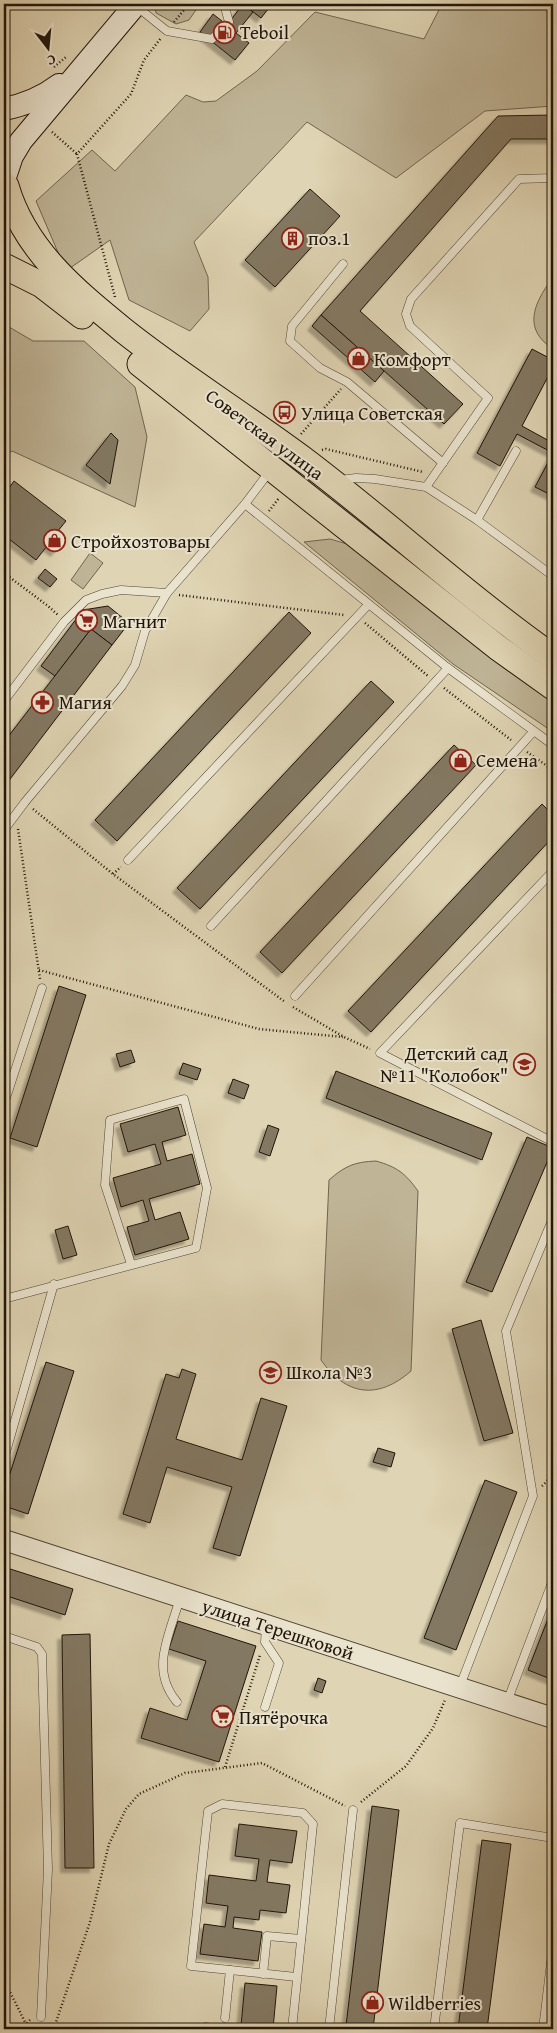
<svg xmlns="http://www.w3.org/2000/svg" width="557" height="2033" font-family="'Gentium Book Plus',serif">
<defs>
<filter id="shadow"><feDropShadow dx="-4.5" dy="4.5" stdDeviation="1" flood-color="#0004"/></filter>
</defs>
<rect width="100%" height="100%" fill="#dfd4b3"/>
<filter id="stains"><feTurbulence type="fractalNoise" baseFrequency=".004" numOctaves="4"/><feColorMatrix values="0 0 0 0 .2 0 0 0 0 .09 0 0 0 0 .02 0 0 0 .5 -.17"/></filter>
<radialGradient id="worn" r=".72"><stop offset=".6" stop-color="#630" stop-opacity="0"/><stop offset="1" stop-color="#630" stop-opacity=".3"/></radialGradient>
<!-- green -->
<g fill="#bfb496" stroke="#706450">
<path d="M154 4H200L189 20 176 24 156 13Z"/>
<path d="M442 4H553V106L485 111 396 178 307 122 194 242 208 277 209 309 190 331 129 300 110 240 66 271 36 201 92 150 115 171 186 95 203 102 216 101 257 71 315 12 424 39Z"/>
<path d="M553 277V349C521 328 535 302 553 277Z"/>
<path d="M4 324 33 341H84L135 387 147 437 135 507 12 451 4 456Z"/>
<path d="M330 539 361 548 553 693V732L453 664 304 542Z"/>
<path d="M90 553 103 563 83 589 71 580Z"/>
<path d="M376 1161C397 1167 405 1173 418 1191L411 1371C378 1400 346 1396 321 1360L329 1180C345 1166 354 1162 376 1161Z"/>
</g>
<!-- building -->
<g fill="#837862" stroke="#20150a" filter="url(#shadow)">
<path d="M243 4H272L261 18Z"/>
<path d="M243 4 253 12 236 33 249 43 235 60 200 32 213 14 227 25Z"/>
<path d="M553 115V139H511L360 311 463 404 444 424 321 315 498 116Z"/>
<path d="M310 189 340 216 275 287 245 260Z"/>
<path d="M321 315 384 371 375 382 312 326Z"/>
<path d="M532 349 553 360V367L522 426 553 443V496L535 487 553 453 517 434 500 466 477 453Z"/>
<path d="M111 433 118 440 110 484 86 465Z"/>
<path d="M14 481 66 521 57 532 66 538 55 552 47 546 36 560 4 535V495Z"/>
<path d="M45 569 57 579 50 587 38 578Z"/>
<path d="M108 606 129 623 112 645 91 629 55 676 41 666 83 610Z"/>
<path d="M289 612 311 633 117 841 95 820Z"/>
<path d="M91 629 112 645 4 787V742Z"/>
<path d="M371 681 394 702 200 909 177 888Z"/>
<path d="M454 745 476 765 282 973 260 952Z"/>
<path d="M542 804 553 815V837L371 1032 348 1011Z"/>
<path d="M59 986 86 995 37 1147 10 1138Z"/>
<path d="M131 1050 135 1062 120 1067 116 1054Z"/>
<path d="M183 1063 201 1069 197 1080 179 1074Z"/>
<path d="M336 1071 492 1133 482 1160 326 1098Z"/>
<path d="M233 1079 249 1085 244 1099 228 1093Z"/>
<path d="M178 1107 186 1135 162 1142 167 1161 192 1154 200 1184 149 1199 155 1220 180 1212 189 1239 135 1255 127 1227 149 1221 143 1200 121 1207 113 1178 161 1164 155 1144 128 1152 120 1124Z"/>
<path d="M268 1125 279 1129 270 1156 259 1152Z"/>
<path d="M527 1137 553 1148 492 1292 466 1282Z"/>
<path d="M68 1226 77 1255 63 1259 55 1230Z"/>
<path d="M481 1320 513 1433 484 1441 452 1329Z"/>
<path d="M46 1362 74 1371 28 1514 4 1506V1492Z"/>
<path d="M182 1369 196 1374 176 1439 242 1460 261 1398 287 1406 240 1556 213 1548 232 1487 167 1467 150 1523 123 1514 166 1374 179 1378Z"/>
<path d="M378 1448 395 1453 391 1467 373 1462Z"/>
<path d="M485 1480 517 1492 456 1650 424 1638Z"/>
<path d="M4 1567 73 1589 65 1615 4 1595Z"/>
<path d="M553 1606V1680L528 1670Z"/>
<path d="M178 1621 256 1646 219 1762 141 1738 150 1708 187 1720 206 1661 169 1649Z"/>
<path d="M90 1634 94 1868H65L62 1635Z"/>
<path d="M318 1678 326 1681 322 1693 314 1690Z"/>
<path d="M372 1806 399 1810 373 2029 346 2026Z"/>
<path d="M239 1824 297 1831 292 1863 270 1860 267 1882 290 1885 286 1913 260 1910 259 1920 234 1917 233 1928 262 1932 258 1961 200 1954 204 1924 225 1927 228 1906 206 1903 209 1875 256 1881 259 1859 235 1856Z"/>
<path d="M482 1840 511 1844 487 2029H458Z"/>
<path d="M245 1983 277 1986 273 2029H204V2023L241 2026Z"/>
</g>
<g fill="none" stroke-linecap="round" stroke-linejoin="round">
<defs>
<g id="service">
<path d="M136 6 167 31 212 39 229 22 224 4"/>
<path d="M343 264 292 326 290 341 320 368 347 382 443 463"/>
<path d="M340 480 356 478 375 479 426 487 477 520 553 576"/>
<path d="M426 487 488 398 410 326 406 314 411 299 519 179 553 178"/>
<path d="M245 504 448 668 553 745"/>
<path d="M477 520 516 451"/>
<path d="M4 701 64 622 86 600 102 594 121 590 167 593"/>
<path d="M4 830 25 802 122 686 135 665 145 631 167 593 245 504 269 472"/>
<path d="M128 860 368 605"/>
<path d="M553 871 380 1053 553 1142"/>
<path d="M211 926 448 668"/>
<path d="M295 996 533 732"/>
<path d="M4 1104 42 988"/>
<path d="M4 1299 196 1248 207 1188 184 1099 110 1120 105 1185 131 1264"/>
<path d="M4 1459 54 1284"/>
<path d="M4 1636 37 1647 42 1654 48 1869 41 2017"/>
<path d="M460 1686 533 1496 506 1331 553 1218"/>
<path d="M177 1702C149 1669 170 1634 180 1598"/>
<path d="M507 1702 553 1580"/>
<path d="M265 1707 279 1663 265 1642 266 1626"/>
<path d="M230 1970 296 1977"/>
<path d="M263 1974 267 1936 301 1939"/>
<path d="M225 2018 230 1970 191 1966 208 1811 222 1804 303 1813 313 1824 292 2029"/>
<path d="M329 2029 353 1810"/>
<path d="M434 2029 460 1823 553 1838"/>
<path d="M543 2029 553 1946"/>
</g>
<path id="tertiary" d="M4 1540 553 1718"/>
<g id="secondary">
<path d="M4 109C24 105 42 98 59 85"/>
<path d="M6 174 12 156 21 141 136 4"/>
</g>
<g id="primary">
<path d="M6 186C24 249 74 290 123 330 182 377 247 417 307 462 390 525 468 597 553 657"/>
<path d="M4 266 42 285 82 316"/>
<path d="M140 364 497 647 553 687"/>
</g>
</defs>
<!-- service casing -->
<use href="#service" stroke="#504534" stroke-width="9"/>
<!-- tertiary casing -->
<use href="#tertiary" stroke="#504534" stroke-width="22"/>
<!-- secondary casing -->
<use href="#secondary" stroke="#20150a" stroke-width="24"/>
<!-- primary casing -->
<use href="#primary" stroke="#20150a" stroke-width="27"/>
<!-- path -->
<g stroke="#20150a" stroke-width="2.5" stroke-dasharray="1 2.5" stroke-linecap="butt">
<path d="M174 22 189 4"/>
<path d="M54 67 66 57"/>
<path d="M52 132 77 154"/>
<path d="M115 297 77 154 131 94 144 60 161 38"/>
<path d="M301 434 341 389"/>
<path d="M322 450 326 449 423 472"/>
<path d="M269 511 279 498"/>
<path d="M4 573 48 606 58 615"/>
<path d="M179 595 344 615"/>
<path d="M365 623 428 676"/>
<path d="M444 688 511 740"/>
<path d="M527 752 553 770"/>
<path d="M33 809 113 874 285 1002"/>
<path d="M18 829 40 979"/>
<path d="M113 874 121 867"/>
<path d="M39 970 259 1029 343 1037"/>
<path d="M293 1007 344 1037 370 1049"/>
<path d="M542 1486 553 1475"/>
<path d="M225 1767 260 1655"/>
<path d="M361 1802 406 1766 433 1728 445 1700"/>
<path d="M4 1980 26 2024"/>
<path d="M54 2028 90 1922 109 1844 126 1809 139 1794 185 1773 262 1763 345 1806"/>
<path d="M23 2029 26 2024 31 2019"/>
</g>
<!-- service -->
<use href="#service" stroke="#eae3ce" stroke-width="8"/>
<!-- tertiary -->
<use href="#tertiary" stroke="#eae3ce" stroke-width="20"/>
<!-- secondary -->
<use href="#secondary" stroke="#eae3ce" stroke-width="22"/>
<!-- primary -->
<use href="#primary" stroke="#dfd4b3" stroke-width="25"/>
</g>
<!-- icons -->
<defs>
<symbol id="fuel-ring" viewBox="-11 -11 22 22"><circle r="9.5" fill="#eae3ce" stroke="#8f2418" stroke-width="1.5"/><path d="M-5.5-6h7V0h2V4h1.3V-2.5L3-4.5l.8-.8L6-3V5H2.5V1h-1V6h-7ZM-4.2-4.7v3.2H.2V-4.7Z" fill="#8f2418"/></symbol>
<symbol id="building-ring" viewBox="-11 -11 22 22"><circle r="9.5" fill="#eae3ce" stroke="#8f2418" stroke-width="1.5"/><path d="M-4-6H4V6H1V3H-1V6H-4ZM-2.5-4.3h1.7v1.8h-1.7ZM.8-4.3h1.7v1.8H.8ZM-2.5-1h1.7V.8h-1.7ZM.8-1h1.7V.8H.8Z" fill="#8f2418"/></symbol>
<symbol id="shop-ring" viewBox="-11 -11 22 22"><circle r="9.5" fill="#eae3ce" stroke="#8f2418" stroke-width="1.5"/><path d="M-5-2.5h2.3a2.7 3.5 0 0 1 5.4 0H5L5.5 6h-11ZM-1.5-2.5h3a1.5 2.3 0 0 0-3 0Z" fill="#8f2418"/></symbol>
<symbol id="bus-ring" viewBox="-11 -11 22 22"><circle r="9.5" fill="#eae3ce" stroke="#8f2418" stroke-width="1.5"/><path d="M-5-6H5V4H4V6H2V4H-2V6H-4V4H-5ZM-3.5-4V0h7V-4ZM-3.5 1.2v1.5H-2V1.2ZM2 1.2v1.5H3.5V1.2Z" fill="#8f2418"/></symbol>
<symbol id="supermarket-ring" viewBox="-11 -11 22 22"><circle r="9.5" fill="#eae3ce" stroke="#8f2418" stroke-width="1.5"/><path d="M-6-5.5h2.5l.6 2H6L4.5 2H-2.5L-4.4-4H-6ZM-1.5 3.2a1.3 1.3 0 1 0 .1 0ZM3 3.2a1.3 1.3 0 1 0 .1 0Z" fill="#8f2418"/></symbol>
<symbol id="pharmacy-ring" viewBox="-11 -11 22 22"><circle r="9.5" fill="#eae3ce" stroke="#8f2418" stroke-width="1.5"/><path d="M-2-6h4v4h4v4h-4v4h-4v-4h-4v-4h4Z" fill="#8f2418"/></symbol>
<symbol id="school-ring" viewBox="-11 -11 22 22"><circle r="9.5" fill="#eae3ce" stroke="#8f2418" stroke-width="1.5"/><path d="M0-5L7-2L0 1L-7-2ZM-4 1L0 2.5L4 1V4Q0 6-4 4Z" fill="#8f2418"/></symbol>
</defs>
<g fill-rule="evenodd">
<use href="#fuel-ring" x="212" y="20" width="25" height="25"/>
<use href="#building-ring" x="280" y="226" width="25" height="25"/>
<use href="#shop-ring" x="346" y="346" width="25" height="25"/>
<use href="#bus-ring" x="272" y="400" width="25" height="25"/>
<use href="#shop-ring" x="42" y="528" width="25" height="25"/>
<use href="#supermarket-ring" x="74" y="608" width="25" height="25"/>
<use href="#pharmacy-ring" x="30" y="690" width="25" height="25"/>
<use href="#shop-ring" x="448" y="748" width="25" height="25"/>
<use href="#school-ring" x="512" y="1052" width="25" height="25"/>
<use href="#school-ring" x="258" y="1360" width="25" height="25"/>
<use href="#supermarket-ring" x="210" y="1704" width="25" height="25"/>
<use href="#shop-ring" x="360" y="1990" width="25" height="25"/>
</g>
<g text-anchor="middle" dominant-baseline="central" stroke-width="4" stroke-linejoin="round" paint-order="stroke">
<!-- poi labels -->
<g font-size="19" fill="#20150a" stroke="#eae3ce" text-anchor="start">
<text x="240" y="32">Teboil</text>
<text x="308" y="238">поз.1</text>
<text x="374" y="359">Комфорт</text>
<text x="301" y="413">Улица Советская</text>
<text x="71" y="541">Стройхозтовары</text>
<text x="103" y="621">Магнит</text>
<text x="59" y="702">Магия</text>
<text x="476" y="760">Семена</text>
<text x="508" y="1053" text-anchor="end">Детский сад<tspan x="508" dy="22">№11 "Колобок"</tspan></text>
<text x="286" y="1372">Школа №3</text>
<text x="239" y="1717">Пятёрочка</text>
<text x="388" y="2003">Wildberries</text>
</g>
<!-- street labels -->
<g font-size="19" fill="#20150a" stroke="#eae3ce">
<text transform="translate(265 434) rotate(36)">Советская улица</text>
<text transform="translate(278 1629) rotate(18)">улица Терешковой</text>
</g>
</g>
<!-- margin -->
<rect width="557" height="2033" fill="none" stroke="#dfd4b3" stroke-width="20"/>
<rect x="5" y="5" width="547" height="2023" fill="none" stroke="#20150a" stroke-width="2.5"/>
<rect x="10" y="10" width="537" height="2013" fill="none" stroke="#20150a"/>
<!-- north arrow -->
<g transform="translate(48 48) rotate(164)" stroke="#eae3ce" stroke-width="4" paint-order="stroke">
<path d="M0-4L9 19L0 12L-9 19Z" fill="#20150a"/>
<text y="-8" font-size="14" font-weight="bold" text-anchor="middle" fill="#20150a">С</text>
</g>
<rect width="100%" height="100%" filter="url(#stains)"/>
<rect width="100%" height="100%" fill="url(#worn)"/>
</svg>
